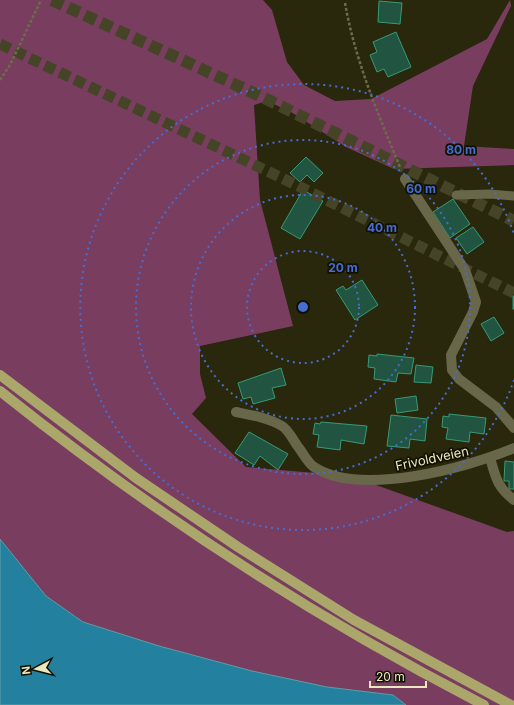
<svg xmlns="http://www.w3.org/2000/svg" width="514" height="705" font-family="Inter,sans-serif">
<rect width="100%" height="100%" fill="#29270c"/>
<!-- forest -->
<path fill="#793d60" d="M0 0H263L272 10 287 62 304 85 335 101 371 99 487 39 510 0 511 6 473 86 464 146 514 149V165L394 169 346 147 291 112 267 101 254 105 260 200 293 326 200 346V374L206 398 192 414 246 467 351 476 507 532 514 531V705H406L393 695 327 687 252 671 159 646 83 622 46 596 0 539Z"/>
<!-- water -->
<path fill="#24809f" stroke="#5f9fa8" d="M0 539 46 596 83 622 159 646 252 671 327 687 393 695 406 705H0Z"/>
<!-- building -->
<g fill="#215541" stroke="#369b76">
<path d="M379 1 402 3 400 24 378 22Z"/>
<path d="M396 32 411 67 388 77 384 69 377 72 370 55 377 52 373 42Z"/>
<path d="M306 157 323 173 314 182 307 175 300 182 290 173Z"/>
<path d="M303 190 323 201 300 239 281 228Z"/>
<path d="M453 199 470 224 450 238 433 212Z"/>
<path d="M473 227 484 242 467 254 456 238Z"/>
<path d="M362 280 378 305 355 320 336 290 343 286 346 290Z"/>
<rect x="513" y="296" width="1" height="13"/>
<path d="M494 317 504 333 491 341 481 324Z"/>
<path d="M377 354 414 358 411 374 398 373 396 382 374 379 375 368 368 367 369 355 377 356Z"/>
<path d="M416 365 433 367 431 383 414 382Z"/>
<path d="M281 368 286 385 272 388 275 398 253 404 251 397 243 399 238 383Z"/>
<path d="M416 396 418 410 397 413 395 399Z"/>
<path d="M449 414 486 418 484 434 470 432 469 442 446 439 448 428 442 427 443 416 449 417Z"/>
<path d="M391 415 427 419 425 441 410 439 409 448 387 446Z"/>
<path d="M321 422 367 426 364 444 341 440 340 450 317 447 319 435 313 434 315 423 320 424Z"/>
<path d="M249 432 288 454 278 470 260 456 254 465 235 453Z"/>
<path d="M505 461 514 462V489H509V481H504Z"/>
</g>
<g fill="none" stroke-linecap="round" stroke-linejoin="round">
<!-- trunk-tunnel -->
<path stroke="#464427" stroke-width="11" stroke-dasharray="11 5.5" stroke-linecap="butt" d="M0 44 282 178 514 293"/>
<!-- motorway-tunnel -->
<path stroke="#464427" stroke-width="12" stroke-dasharray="12 6" stroke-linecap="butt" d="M52 0 258 95 514 221"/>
<!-- path -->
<g stroke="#6d6b4b" stroke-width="2.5" stroke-dasharray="3 2" stroke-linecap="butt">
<path d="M345 3C355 60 378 114 400 167"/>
<path d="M0 80 10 65 41 0"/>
</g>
<!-- service -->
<path stroke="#69674a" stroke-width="9" d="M456 195 490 194 514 196"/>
<!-- minor -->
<g stroke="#69674a" stroke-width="10">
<path d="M405 179 465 270 476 302 473 312 451 355 452 370 459 379 496 407 514 428"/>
<path d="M236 412C251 415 269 418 282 426 289 430 294 442 299 448 303 453 308 463 314 467 360 497 467 468 514 448"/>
<path d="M490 458C496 478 497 487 514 500"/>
</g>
<!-- primary -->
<g stroke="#aba76b" stroke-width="10">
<path d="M0 375 136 478 238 547 354 620 511 705"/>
<path d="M0 391C150 511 313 617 484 705"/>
</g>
</g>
<!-- distance rings -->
<g fill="none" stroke="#466dd3" stroke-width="2" stroke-dasharray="2 4">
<circle cx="303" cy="307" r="56"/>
<circle cx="303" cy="307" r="112"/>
<circle cx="303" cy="307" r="167"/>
<path d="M514 380A223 223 0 1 1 514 234"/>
</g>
<g text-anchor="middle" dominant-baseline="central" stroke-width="3.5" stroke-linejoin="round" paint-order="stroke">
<!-- street labels -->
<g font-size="13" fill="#eae8be" stroke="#121000">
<text transform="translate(432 458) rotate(-12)">Frivoldveien</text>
</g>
</g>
<circle cx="303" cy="307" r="6" fill="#466dd3" stroke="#121000" stroke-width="2"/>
<g font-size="12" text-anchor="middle" font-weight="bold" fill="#466dd3" stroke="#121000" stroke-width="3.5" stroke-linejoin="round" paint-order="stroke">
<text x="461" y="154">80 m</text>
<text x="421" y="193">60 m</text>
<text x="382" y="232">40 m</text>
<text x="343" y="272">20 m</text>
</g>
<!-- north arrow -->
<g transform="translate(36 669) rotate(263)" stroke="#121000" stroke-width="3" paint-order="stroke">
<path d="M0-3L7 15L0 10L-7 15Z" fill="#eae8be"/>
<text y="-6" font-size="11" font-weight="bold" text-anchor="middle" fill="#eae8be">N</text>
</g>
<!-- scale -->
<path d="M370 681v6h56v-6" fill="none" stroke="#eae8be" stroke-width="2"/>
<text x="376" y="681" font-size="12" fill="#eae8be" stroke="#121000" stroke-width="3" paint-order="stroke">20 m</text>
</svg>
